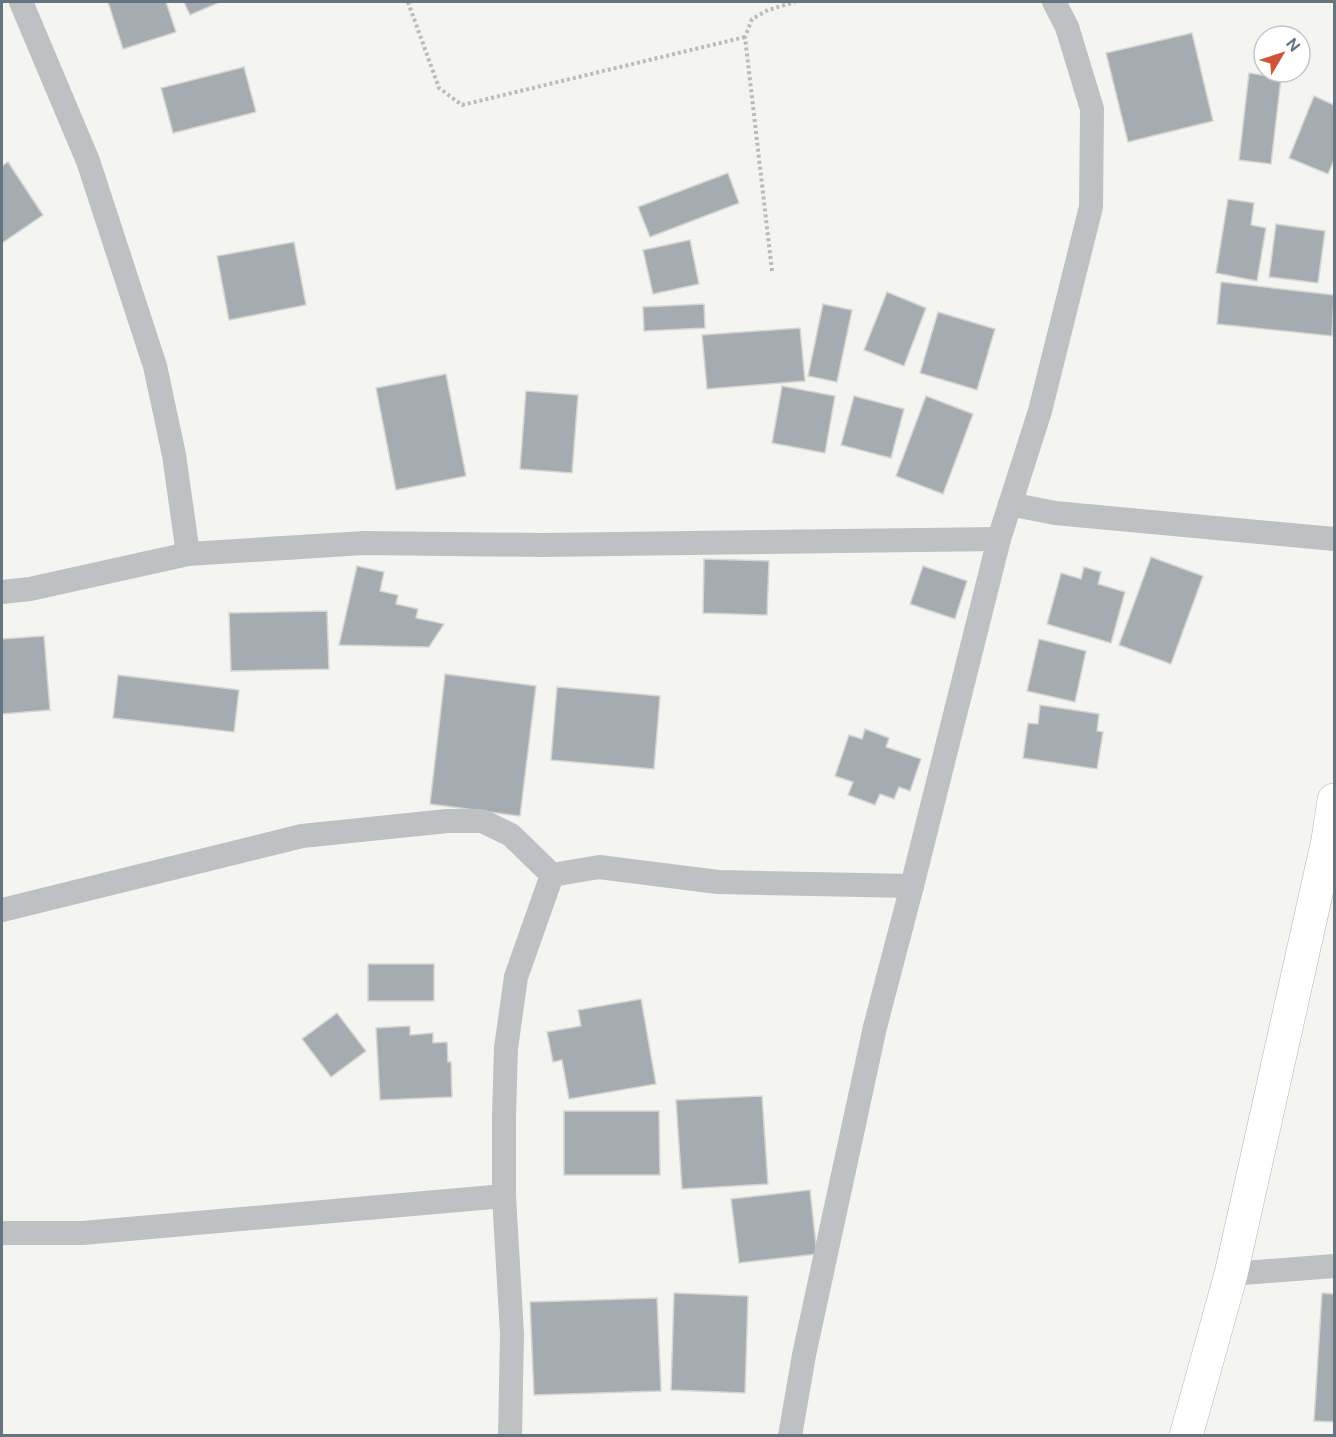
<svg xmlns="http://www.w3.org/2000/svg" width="1336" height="1437" font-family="'DM Sans',sans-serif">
<rect width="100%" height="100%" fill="#f4f4f1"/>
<!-- building -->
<g fill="#a5acb1" stroke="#d5d5d3" stroke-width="1.5">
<path d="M108 2H166L176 32 123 49Z"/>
<path d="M184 2H220L190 15Z"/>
<path d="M1192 33 1213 121 1128 142 1106 53Z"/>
<path d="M244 67 256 112 173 133 161 88Z"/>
<path d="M1249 73 1281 78 1271 164 1239 160Z"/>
<path d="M1314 96 1334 105V160L1328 174 1289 158Z"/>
<path d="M8 162 43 215 2 243V166Z"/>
<path d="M728 173 739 203 650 237 638 207Z"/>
<path d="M1228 199 1254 203 1251 225 1266 228 1257 281 1216 273Z"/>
<path d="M1276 224 1325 231 1318 283 1269 277Z"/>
<path d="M690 240 699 284 653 294 643 250Z"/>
<path d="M294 242 306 305 229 320 217 256Z"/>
<path d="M1221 282 1334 295 1332 336 1217 324Z"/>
<path d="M887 292 926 308 904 366 864 350Z"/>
<path d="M704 304 705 328 644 331 643 307Z"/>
<path d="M823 304 852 310 837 382 808 376Z"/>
<path d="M938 312 995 329 977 390 920 373Z"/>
<path d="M800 328 805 381 707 389 702 335Z"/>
<path d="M446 374 466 476 396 490 376 388Z"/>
<path d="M782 386 835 396 825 453 772 443Z"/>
<path d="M526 391 578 395 572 473 520 469Z"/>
<path d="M854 396 904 409 891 458 841 445Z"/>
<path d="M926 396 973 414 943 494 896 476Z"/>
<path d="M1151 557 1203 576 1171 664 1119 645Z"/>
<path d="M704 559 769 561 767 615 703 613Z"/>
<path d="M357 566 384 572 380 591 398 595 396 604 418 609 416 618 444 624 429 647 339 645Z"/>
<path d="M923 566 967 581 955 619 910 604Z"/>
<path d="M1084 567 1101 572 1098 584 1125 592 1111 643 1047 624 1061 573 1081 579Z"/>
<path d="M327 611 329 669 231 671 229 613Z"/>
<path d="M44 636 50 710 2 714V639Z"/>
<path d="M1039 639 1086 651 1075 702 1027 691Z"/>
<path d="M445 674 536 686 520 816 430 804Z"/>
<path d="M118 675 239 690 234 732 113 718Z"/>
<path d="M557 687 660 696 654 769 551 760Z"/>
<path d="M1040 705 1099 714 1097 731 1103 732 1097 769 1023 758 1028 723 1038 724Z"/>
<path d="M865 729 889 738 886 747 921 759 910 791 899 787 894 799 880 794 875 805 848 795 853 782 835 776 849 735 862 739Z"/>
<rect x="368" y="964" width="66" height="37"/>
<path d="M641 999 656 1084 569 1099 562 1060 553 1062 547 1032 581 1026 578 1010Z"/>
<path d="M337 1013 366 1051 331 1077 302 1039Z"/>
<path d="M410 1026V1035L433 1033V1043L447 1042 448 1062H451L452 1097 380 1100 376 1028Z"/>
<path d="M762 1096 768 1184 682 1189 676 1100Z"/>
<path d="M564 1111H659L660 1175H564Z"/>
<path d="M810 1190 817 1254 739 1263 731 1199Z"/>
<path d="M674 1293 748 1296 745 1393 671 1390Z"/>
<path d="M1322 1293 1334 1294V1422L1314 1421Z"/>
<path d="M657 1298 661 1391 534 1395 530 1302Z"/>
</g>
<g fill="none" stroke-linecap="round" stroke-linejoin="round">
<defs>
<path id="secondary" d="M1186 1436 1231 1274 1328 840 1334 800"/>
</defs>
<!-- secondary casing -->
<use href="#secondary" stroke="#b0b5b8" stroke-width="34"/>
<!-- path -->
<g stroke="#b9bbbd" stroke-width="4" stroke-dasharray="3 3" stroke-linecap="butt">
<path d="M408 2 439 88 462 105 745 37"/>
<path d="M772 271 745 37 752 19 768 10 795 2"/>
</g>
<!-- street -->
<g stroke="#bdc1c4" stroke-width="24">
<path d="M21 2 88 161 155 366 174 455 188 554"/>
<path d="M1010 504 1055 513 1334 539"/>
<path d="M2 592 30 589 188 554 364 543 542 545 999 539"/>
<path d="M552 875 599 867 718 882 912 886"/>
<path d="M2 910 302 836 447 821H482L511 835 552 875"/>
<path d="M2 1233H83L504 1196"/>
<path d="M1231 1274 1334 1266"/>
<path d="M510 1436 512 1334 504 1196V1115L506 1048 516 977 552 875"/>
<path d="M790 1436 804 1355 875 1027 912 886 999 539 1040 411 1091 207 1092 109 1067 27 1054 2"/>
</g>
<!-- secondary -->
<use href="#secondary" stroke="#fff" stroke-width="33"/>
</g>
<!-- border -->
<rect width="1336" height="1437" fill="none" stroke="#66747f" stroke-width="6"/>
<!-- north arrow -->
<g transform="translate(1282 54) rotate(51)"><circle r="28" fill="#ffffff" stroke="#c2c7cc" stroke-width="1.5"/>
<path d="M0-4.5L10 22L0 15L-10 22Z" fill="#d05435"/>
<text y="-9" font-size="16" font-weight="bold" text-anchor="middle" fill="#66747f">N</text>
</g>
</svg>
